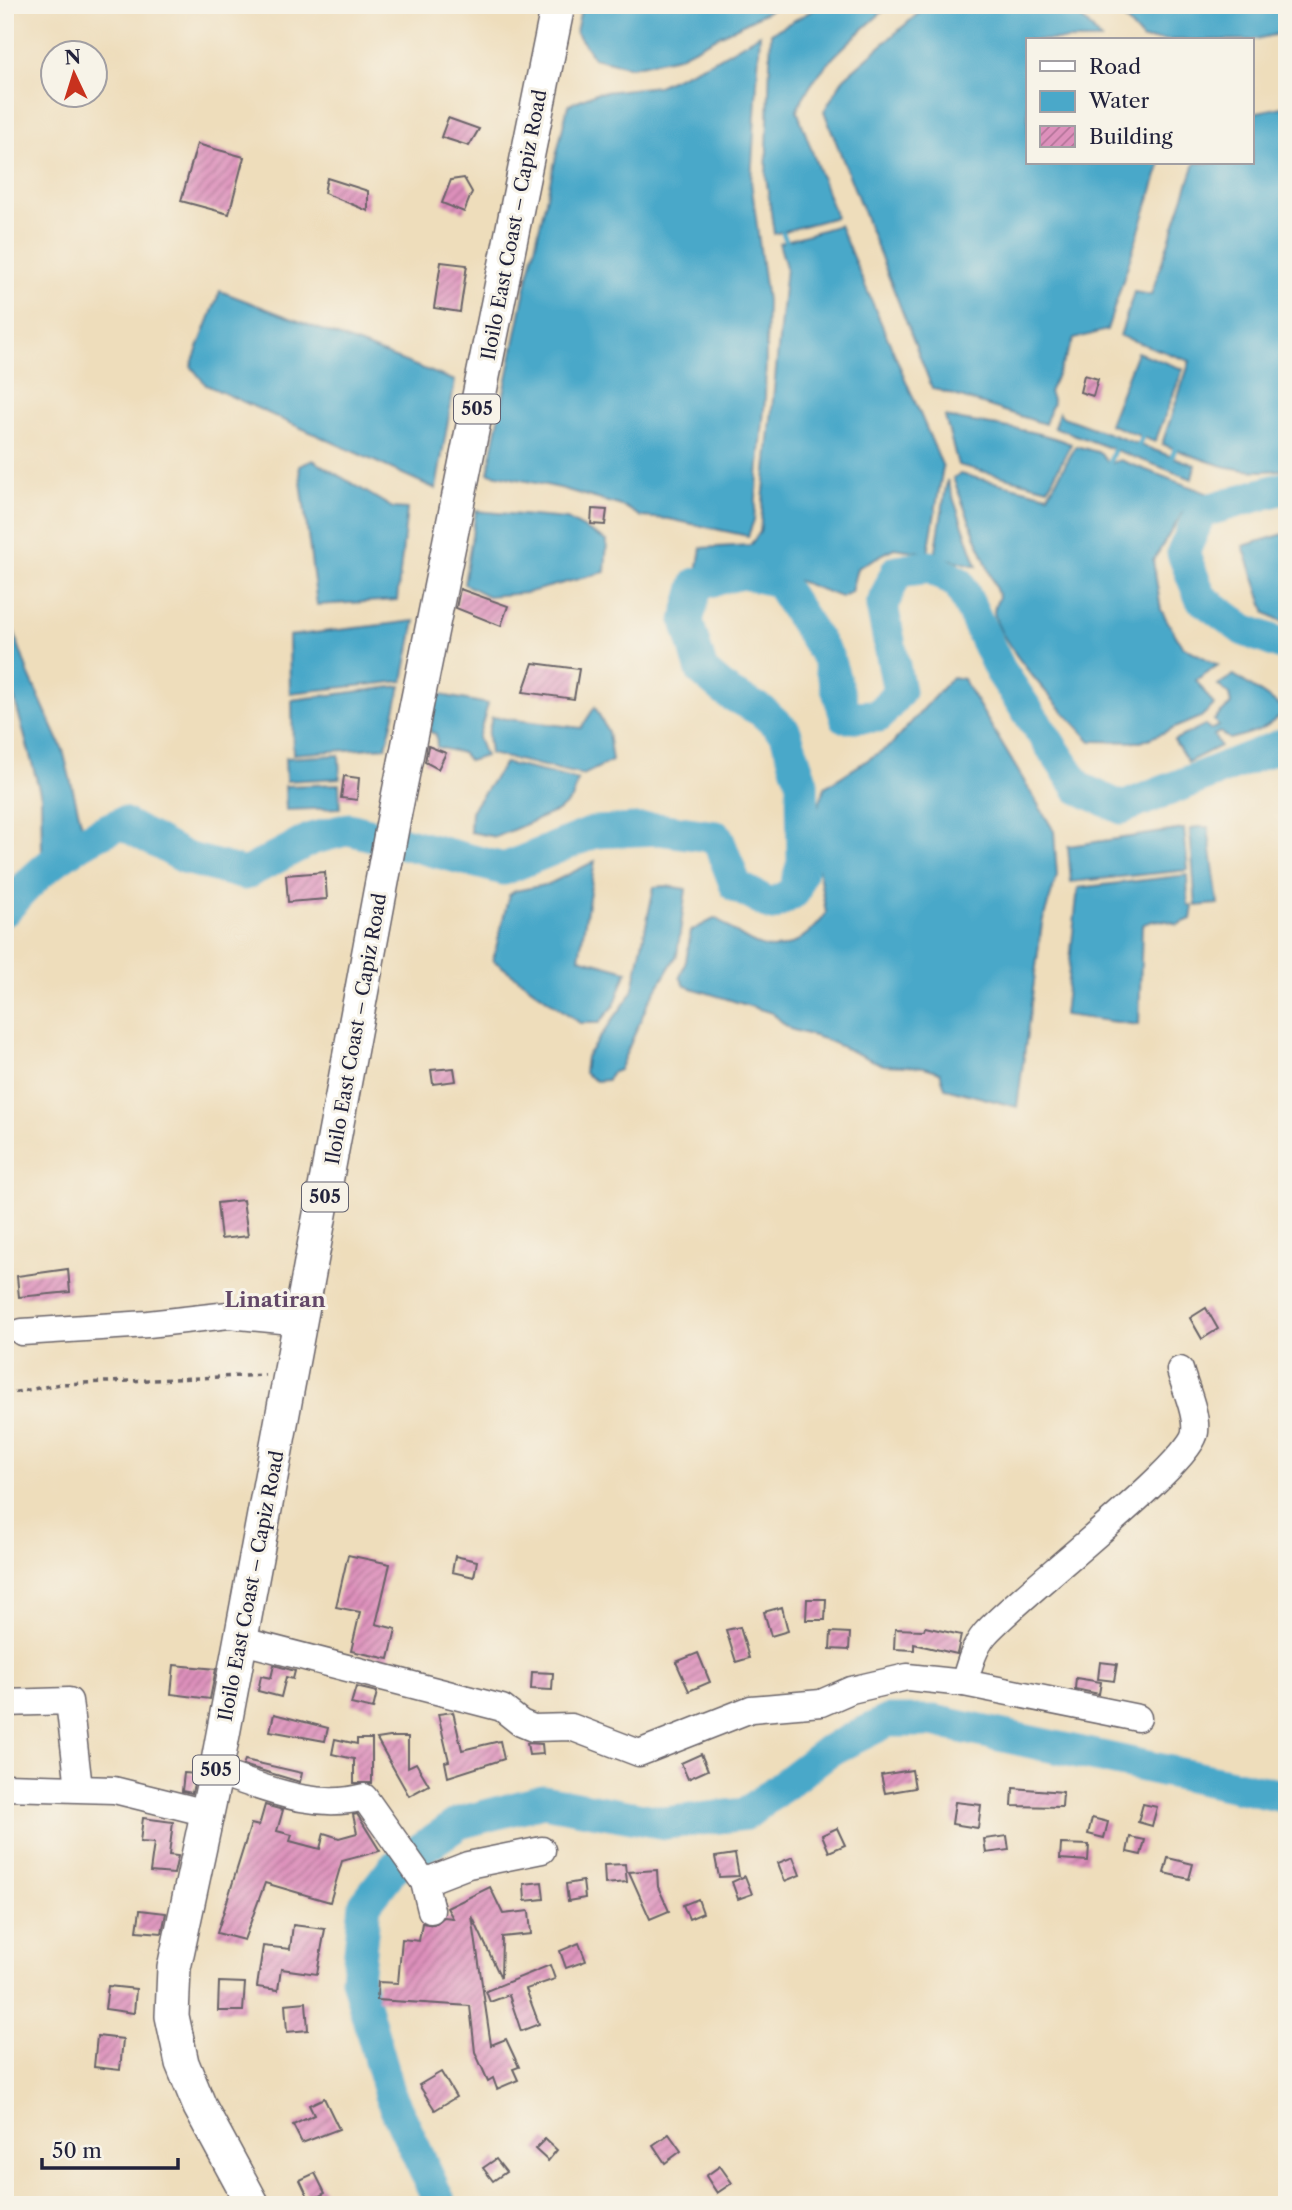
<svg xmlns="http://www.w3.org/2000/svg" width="1292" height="2210" font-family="'Libre Caslon Text',serif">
<defs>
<pattern id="building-hatch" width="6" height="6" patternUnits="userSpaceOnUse" patternTransform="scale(1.75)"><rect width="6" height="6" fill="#dd90bb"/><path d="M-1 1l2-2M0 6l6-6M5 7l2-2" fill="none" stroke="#b37599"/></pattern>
</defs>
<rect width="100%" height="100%" fill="#f7f3e8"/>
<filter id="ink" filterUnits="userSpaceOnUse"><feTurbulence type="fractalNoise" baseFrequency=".0143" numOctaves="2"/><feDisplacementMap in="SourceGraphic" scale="14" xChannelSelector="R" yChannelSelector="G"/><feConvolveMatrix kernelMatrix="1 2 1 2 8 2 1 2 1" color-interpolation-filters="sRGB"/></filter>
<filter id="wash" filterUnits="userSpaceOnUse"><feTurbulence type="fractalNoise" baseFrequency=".00686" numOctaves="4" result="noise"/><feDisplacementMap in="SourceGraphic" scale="28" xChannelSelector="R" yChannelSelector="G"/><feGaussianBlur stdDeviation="1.57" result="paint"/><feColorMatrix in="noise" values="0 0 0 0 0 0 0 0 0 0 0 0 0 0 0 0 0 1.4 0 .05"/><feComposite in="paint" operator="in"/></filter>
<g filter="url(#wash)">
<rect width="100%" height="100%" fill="#edb"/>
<!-- water -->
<g fill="#4aa8c9" stroke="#366582" stroke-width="2">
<path d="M582 5H780L678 57 631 67 594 58 576 32Z"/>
<path d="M822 5H890C856 36 815 67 797 110L836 217 774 234 766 177 771 33Z"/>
<path d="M928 5H1062L1087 23 1101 40H1028V163H1161L1107 330 1074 339 1049 392 1053 402 1045 424 932 388 824 111 844 78Z"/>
<path d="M1112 5H1287V32L1252 40H1143Z"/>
<path d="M760 34 751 181 767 301 765 399 754 520 748 536 669 519 641 517 625 507 560 488 488 473 525 290 568 105 596 93 658 86 719 58Z"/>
<path d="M1287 106V469C1239 477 1207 461 1162 444L1190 361 1120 336 1134 292 1151 295 1195 163H1252V113Z"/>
<path d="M839 225 943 467 928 553 894 548 857 568 851 592 841 597 753 564 697 572 701 548 750 545 760 532 786 267 779 243Z"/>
<path d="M220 291 455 381 436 489 206 385 191 366Z"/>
<path d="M1137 352 1183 369 1155 442 1109 424Z"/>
<path d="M1059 412 1063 417 1195 465 1192 479 1054 427Z"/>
<path d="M945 417C984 425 1036 429 1071 444L1048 488 958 465Z"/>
<path d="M1076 446 1101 453 1109 464 1120 460 1209 494 1183 512 1153 561 1161 610 1182 646 1218 665 1196 680 1214 705 1201 717 1141 742 1091 741C1069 718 996 642 994 612 994 607 997 602 999 597L953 478 960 474 1048 495Z"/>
<path d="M313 460 393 508 407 509 397 600 317 605 299 466Z"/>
<path d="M947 480 977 566 935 556Z"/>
<path d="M476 511 567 519 607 541 605 572 526 593 488 596 464 584Z"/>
<path d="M1287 533V624L1266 613 1243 546Z"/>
<path d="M5 606 29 675 63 750 85 838 42 852 41 796 5 664Z"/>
<path d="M415 621 403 681 290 693 289 636Z"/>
<path d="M1234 675 1286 710C1267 729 1255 733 1229 739L1220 732 1214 735 1220 746 1188 762 1174 740 1205 725 1210 730 1218 726 1214 720 1231 704 1229 695 1218 685Z"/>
<path d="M952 677 963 679 1054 831 1057 876 1042 923 1017 1107 945 1088 940 1072 924 1067 883 1065 824 1039 790 1029 772 1013 685 986 680 977 686 961 691 931 716 918C743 938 771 963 803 937 812 930 820 924 826 913L811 827 825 787 891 745Z"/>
<path d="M401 686 386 747 293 754 292 700Z"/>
<path d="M441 695 488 704 478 738 485 756 469 761 462 753 437 747 436 734 430 732 435 697Z"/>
<path d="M595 707 608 732 612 761 583 775 490 754 488 735 492 717 581 728Z"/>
<path d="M339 755 340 778 286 781 285 758Z"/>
<path d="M505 763 578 780 572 799 560 810 496 837 470 832 471 811Z"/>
<path d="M339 784 340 808 286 810 285 786Z"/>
<path d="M1197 827H1208L1218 904 1196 906 1190 830Z"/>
<path d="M1184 829 1188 870 1071 882 1068 846Z"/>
<path d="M595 861 579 958 627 971 614 1006 599 1023H580L493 960 509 895 515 891 549 884Z"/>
<path d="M1187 875 1188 905 1193 906 1191 919 1177 925C1165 918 1154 919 1142 925L1139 1025 1064 1015 1078 888Z"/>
<path d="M667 886 686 889 677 955 648 1003 619 1070 611 1073 607 1080 596 1081 584 1073 586 1057 632 993 654 887Z"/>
</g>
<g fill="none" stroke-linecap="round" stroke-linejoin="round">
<!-- stream -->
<g stroke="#4aa8c9" stroke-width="5">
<path d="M783 233 786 241"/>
<path d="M1139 444 1142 437"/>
<path d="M1172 457 1175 449"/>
<path d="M1109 464 1114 450"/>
</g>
<!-- river -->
<g stroke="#4aa8c9" stroke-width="33">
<path d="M1287 487 1201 512 1183 553 1201 598 1244 630 1287 646"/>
<path d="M5 910C39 869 73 843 122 823L186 858 245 874 311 839 349 829 504 869 595 832 658 829 717 837 736 886 772 905 794 892 803 863 802 783 785 732 762 711 728 693 702 671 687 621 697 584 742 573 778 581 828 658 846 717 879 716 899 691 882 606 897 571 930 567 959 583 1000 670 1079 788 1122 808 1287 743"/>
<path d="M441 2205 390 2095 357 1979 365 1904 393 1868 459 1823 543 1801 665 1823 746 1814 828 1751 888 1721H934L1287 1797"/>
</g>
</g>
<g id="blocks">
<!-- building -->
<g fill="url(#building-hatch)">
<path d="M448 118 479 129 469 146 441 137Z"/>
<path d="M197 144 244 157 229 214 181 201Z"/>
<path d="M327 178 368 191V211L324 193Z"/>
<path d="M464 178 472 192 464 212 442 203 451 180Z"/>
<path d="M441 262 467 265 460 312 434 308Z"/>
<path d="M1084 375 1098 379 1093 396 1080 392Z"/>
<path d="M592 509 607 510 605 525 591 524Z"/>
<path d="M460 589 508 606 501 626 456 608Z"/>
<path d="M533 663 579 669 574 699 523 692Z"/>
<path d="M428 746 446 753 438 769 425 762Z"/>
<path d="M344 776 359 778 357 800 341 798Z"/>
<path d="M325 872 327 899 288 902 286 875Z"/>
<path d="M454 1068 456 1081 433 1084 431 1070Z"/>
<path d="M243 1200 248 1236 221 1239 217 1203Z"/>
<path d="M68 1269 70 1292 19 1297 17 1276Z"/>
<path d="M1206 1308 1218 1329 1202 1339 1190 1318Z"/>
<path d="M348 1555 390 1564 376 1624 396 1629 389 1659 351 1651 360 1612 336 1607Z"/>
<path d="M455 1556 477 1561 474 1577 452 1572Z"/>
<path d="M807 1599H826L825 1620H806Z"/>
<path d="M782 1607 788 1631 771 1636 764 1612Z"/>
<path d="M740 1627 749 1658 736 1662 726 1630Z"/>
<path d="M925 1627 961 1635 957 1654 914 1644V1650L894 1649 895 1629 924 1630Z"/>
<path d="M831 1632 850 1633 849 1650 830 1649Z"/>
<path d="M698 1653 710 1682 689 1691 676 1662Z"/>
<path d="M1100 1662 1117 1664 1114 1681 1098 1679Z"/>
<path d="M174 1665 216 1669 210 1699 171 1694Z"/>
<path d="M274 1665 295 1671 293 1679 286 1677 281 1697 258 1691 261 1676 271 1678Z"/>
<path d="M532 1672 553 1673 552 1690 531 1689Z"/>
<path d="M1076 1678 1101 1682 1099 1694 1075 1689Z"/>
<path d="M356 1687 377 1692 373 1709 351 1704Z"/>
<path d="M453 1712 462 1750 500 1741 504 1759 448 1777 445 1762 449 1761 438 1714Z"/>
<path d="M274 1714 328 1728 325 1741 270 1731Z"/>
<path d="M390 1737H408V1767L416 1763 429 1785 409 1796 377 1739Z"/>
<path d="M335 1739 357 1744V1739H372V1783H354V1759L332 1754Z"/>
<path d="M527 1743 542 1744 543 1754 529 1755Z"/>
<path d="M701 1754 708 1770 688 1779 681 1763Z"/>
<path d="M245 1760 302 1773 300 1782 243 1765Z"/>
<path d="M912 1770 915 1788 885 1793 881 1775Z"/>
<path d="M184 1773 196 1774 192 1793 182 1791Z"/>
<path d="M1013 1788 1063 1792 1062 1807 1012 1806Z"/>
<path d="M955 1802 981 1805 978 1828 952 1824Z"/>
<path d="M1143 1804 1157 1807 1152 1826 1138 1822Z"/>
<path d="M265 1805 283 1810 277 1831 292 1835 290 1841 320 1849 324 1833 339 1838 357 1833 353 1815 357 1814 380 1851 342 1861 330 1902 265 1883 244 1940 217 1933 251 1824 259 1826Z"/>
<path d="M143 1818 173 1822 169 1855 178 1856 174 1874 150 1872 154 1843 140 1842Z"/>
<path d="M1092 1818 1108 1822 1104 1838 1088 1834Z"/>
<path d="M837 1828 845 1845 829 1852 822 1835Z"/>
<path d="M1007 1836 1009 1850 986 1853 984 1839Z"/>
<path d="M1130 1837 1145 1840 1141 1855 1127 1852Z"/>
<path d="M1061 1844 1089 1845 1088 1861 1060 1859Z"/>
<path d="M735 1854 739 1876 719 1877 715 1857Z"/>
<path d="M793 1857 800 1875 785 1881 778 1863Z"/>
<path d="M1168 1858 1193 1864 1189 1879 1164 1873Z"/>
<path d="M625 1864 627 1882 605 1884 604 1865Z"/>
<path d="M657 1870 658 1887 669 1911 650 1919 629 1872Z"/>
<path d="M745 1876 752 1894 738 1899 732 1882Z"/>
<path d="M583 1881 585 1898 568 1901 566 1884Z"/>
<path d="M542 1882 544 1899 525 1901 524 1884Z"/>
<path d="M490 1887 503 1914 529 1911 531 1934 502 1937 501 1978 472 1916 491 2045 506 2039 519 2067 513 2069 518 2080 497 2089 493 2078 488 2081 475 2052 470 2006 377 2000 378 1982 398 1983 402 1939 419 1941 422 1923 434 1925 444 1917 453 1918 447 1908Z"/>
<path d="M698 1899 703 1913 689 1919 683 1905Z"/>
<path d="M140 1910 166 1913 162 1933 137 1931Z"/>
<path d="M293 1925 325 1929 317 1974 281 1969 278 1990 257 1987 263 1946 290 1949Z"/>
<path d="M579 1943 586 1961 566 1968 560 1951Z"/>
<path d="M550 1965 555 1979 526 1989 539 2024 521 2031 509 1995 490 2002 486 1991Z"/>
<path d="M219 1982 245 1983 243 2011H218Z"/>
<path d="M108 1986 136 1989 134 2013 105 2009Z"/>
<path d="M306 2002 308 2030 287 2032 285 2004Z"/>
<path d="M97 2036 123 2039 120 2070 94 2067Z"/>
<path d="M441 2072 456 2097 435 2110 419 2085Z"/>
<path d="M324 2098 339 2129 302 2143 293 2125 314 2115 309 2105Z"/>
<path d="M669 2134 681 2151 665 2163 653 2145Z"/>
<path d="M545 2139 557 2150 548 2161 535 2149Z"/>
<path d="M496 2159 506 2172 493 2181 483 2168Z"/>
<path d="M720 2166 732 2183 717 2193 706 2176Z"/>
<path d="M315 2173 325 2193 310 2201 300 2180Z"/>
</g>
</g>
</g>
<g filter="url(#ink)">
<use href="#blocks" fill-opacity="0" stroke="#696368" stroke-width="2"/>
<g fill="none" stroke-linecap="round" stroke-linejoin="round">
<defs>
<g id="minor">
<path d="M22 1332 148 1324 229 1315 302 1322"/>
<path d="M239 1640 502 1708 521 1723 533 1728 571 1727 639 1753 751 1709 821 1703 851 1690 907 1677 964 1683 1138 1718"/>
<path d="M964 1683C969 1666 974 1647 985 1634 1017 1597 1191 1464 1195 1432 1197 1413 1185 1388 1180 1370"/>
<path d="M5 1703 69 1701 79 1788"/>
<path d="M216 1772C264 1787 313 1811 364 1797L424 1882 431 1910"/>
<path d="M5 1787 114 1790 207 1813"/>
<path d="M424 1882 468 1865 542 1850"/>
</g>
<path id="major" d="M253 2205 200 2107 182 2063 172 2016 174 1968 216 1772 395 812 558 5"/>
</defs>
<!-- minor casing -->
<use href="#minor" stroke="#696368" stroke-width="29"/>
<!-- major casing -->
<use href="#major" stroke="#696368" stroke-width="36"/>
<!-- path -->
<path stroke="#696368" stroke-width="3.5" stroke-dasharray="5 5" stroke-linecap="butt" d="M5 1394 61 1384 265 1375"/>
<!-- minor -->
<use href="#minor" stroke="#fff" stroke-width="26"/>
<!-- major -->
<use href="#major" stroke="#fff" stroke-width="33"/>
</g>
</g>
<g text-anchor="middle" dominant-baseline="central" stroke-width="6" stroke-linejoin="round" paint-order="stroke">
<!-- shield labels -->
<g fill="#f7f3e8" stroke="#62616f" stroke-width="2">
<rect x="454" y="394.5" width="46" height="29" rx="5"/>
<rect x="302" y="1182.5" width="46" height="29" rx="5"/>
<rect x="193" y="1755.5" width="46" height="29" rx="5"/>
</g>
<g font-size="18" font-weight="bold" fill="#22223b">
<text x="477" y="409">505</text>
<text x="325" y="1197">505</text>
<text x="216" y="1770">505</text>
</g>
<!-- street labels -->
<g font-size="19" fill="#22223b" stroke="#f7f3e8">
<text transform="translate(514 225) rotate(-79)">Iloilo East Coast – Capiz Road</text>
<text transform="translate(356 1029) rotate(-80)">Iloilo East Coast – Capiz Road</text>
<text transform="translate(251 1586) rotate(-79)">Iloilo East Coast – Capiz Road</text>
</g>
<!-- neighbourhood labels -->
<g font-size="21" font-weight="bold" fill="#634868" stroke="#f7f3e8">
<text x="275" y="1299">Linatiran</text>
</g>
</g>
<!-- margin -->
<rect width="1292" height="2210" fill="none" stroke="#f7f3e8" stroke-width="28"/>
<!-- legend -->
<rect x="1026" y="38" width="228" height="126" fill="#f7f3e8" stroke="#a29fa3" stroke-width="2"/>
<rect x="1040" y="61" width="35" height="10" fill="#ffffff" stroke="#a29fa3" stroke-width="2"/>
<text x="1089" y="74" font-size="21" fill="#22223b">Road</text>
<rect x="1040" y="91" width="35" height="21" fill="#4aa8c9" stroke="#a29fa3" stroke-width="2"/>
<text x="1089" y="108" font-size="21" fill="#22223b">Water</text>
<rect x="1040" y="126" width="35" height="21" fill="url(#building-hatch)" stroke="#a29fa3" stroke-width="2"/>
<text x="1089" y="144" font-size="21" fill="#22223b">Building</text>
<!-- north arrow -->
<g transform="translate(74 74) rotate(356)"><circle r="33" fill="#f7f3e8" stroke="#a29fa3" stroke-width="2"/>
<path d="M0-5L12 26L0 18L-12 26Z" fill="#c8321e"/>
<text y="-10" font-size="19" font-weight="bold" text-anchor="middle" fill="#22223b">N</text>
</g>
<!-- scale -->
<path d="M42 2158v10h136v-10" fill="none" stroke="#22223b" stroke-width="3.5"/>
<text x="52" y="2158" font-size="21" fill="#22223b" stroke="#f7f3e8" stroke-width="5" paint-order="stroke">50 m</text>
</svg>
